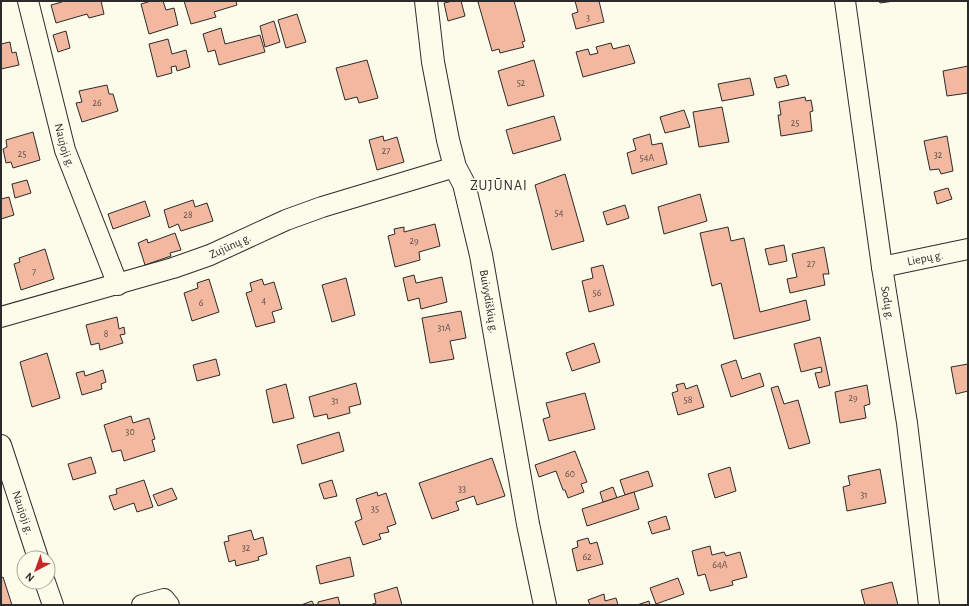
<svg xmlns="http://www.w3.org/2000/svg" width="969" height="606" font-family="'Alegreya Sans',sans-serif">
<rect width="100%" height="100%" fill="#fdfbea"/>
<!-- building -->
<g fill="#f2b8a0" stroke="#2b2b2b">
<path d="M62 1H101L104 14 89 18 87 14 56 23 51 5 62 2Z"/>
<path d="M151 1H163L166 10 174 8 178 25 149 34 141 4Z"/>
<path d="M184 1H236L237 5 214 12 216 17 191 24Z"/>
<path d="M453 1H461L465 16 448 21 444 3Z"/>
<path d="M482 1H514L525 41 522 42 524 47 500 53 499 49 492 51 478 2Z"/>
<path d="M575 1H599L604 22 576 29 572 14 578 12Z"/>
<path d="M879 1H894L880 3Z"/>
<path d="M297 14 306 42 286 48 278 20Z"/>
<path d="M274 21 280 42 265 47 260 26Z"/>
<path d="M221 28 225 44 260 35 265 52 219 65 215 50 208 52 203 34Z"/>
<path d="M66 31 70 48 58 52 53 35Z"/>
<path d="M168 39 172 54 186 50 190 67 177 71 176 66 171 67 172 73 157 77 149 44Z"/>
<path d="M10 42 12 53 16 52 19 65 1 69V44Z"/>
<path d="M611 43 613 49 629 45 635 63 583 77 576 52 588 49 590 55 598 53 596 47Z"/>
<path d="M367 60 378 98 359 103 357 97 345 100 336 68Z"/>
<path d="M534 60 544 96 508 106 498 71Z"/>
<path d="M968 66V93L947 96 943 71Z"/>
<path d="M786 75 789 85 777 88 774 78Z"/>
<path d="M750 78 754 95 722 101 718 84Z"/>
<path d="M107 85 109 94H113L118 111 82 122 76 103 82 102 79 91Z"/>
<path d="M805 97 806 101 811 100 813 111 810 112 812 131 781 136 778 115H781L779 102Z"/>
<path d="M722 107 729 142 699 147 693 112Z"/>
<path d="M684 110 690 127 665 133 660 117Z"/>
<path d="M554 116 561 140 513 154 506 130Z"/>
<path d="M33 132 40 160 13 168 11 162 6 163 3 149 7 147 6 140Z"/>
<path d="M650 134 652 145 662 143 667 164 632 174 627 153 636 150 633 139Z"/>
<path d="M383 136 384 141 397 137 404 162 377 170 369 140Z"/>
<path d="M947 136 953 171 941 174 939 169 930 170 924 141Z"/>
<path d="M565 174 584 241 552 250 535 185Z"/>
<path d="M27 180 31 193 15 198 12 184Z"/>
<path d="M948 188 952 199 937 204 934 192Z"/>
<path d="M700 194 707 221 664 234 658 207Z"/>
<path d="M9 197 14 215 1 219V199Z"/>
<path d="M193 200 195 207 207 203 213 221 181 231 178 224 169 228 164 210Z"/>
<path d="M145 201 150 216 113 229 108 214Z"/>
<path d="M625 205 629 218 607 225 603 212Z"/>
<path d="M435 224 440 246 419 252 420 260 395 267 388 236 395 234 394 229 404 227V232Z"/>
<path d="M728 227 731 241 744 238 760 312 806 300 810 320 734 339 721 283 712 286 700 233Z"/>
<path d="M175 233 181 250 170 253 171 256 145 265 138 243 147 239 148 243Z"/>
<path d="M784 245 787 261 769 265 765 249Z"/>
<path d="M824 247 829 274H823L825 285 790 293 787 279 797 277 792 254Z"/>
<path d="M45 249 54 279 21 290 14 264 20 262 19 258Z"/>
<path d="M603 265 614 305 589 312 582 281 593 278 591 268Z"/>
<path d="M414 275 416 283 442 277 447 302 421 309 419 298 408 301 403 278Z"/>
<path d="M346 278 355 315 332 322 322 285Z"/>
<path d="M209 279 219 312 192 321 184 293 198 288 197 283Z"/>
<path d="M262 279 264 285 274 282 282 309 272 312 275 322 256 327 246 293 252 291 250 283Z"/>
<path d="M461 311 466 338 450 341 454 359 430 363 422 318Z"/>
<path d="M117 317 119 329 124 327 125 334 120 335 123 343 100 350 99 343 91 345 86 325Z"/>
<path d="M820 337 830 385 819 388 815 373 822 372 821 367 801 372 794 344Z"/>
<path d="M594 343 600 362 572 371 566 353Z"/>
<path d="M47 353 60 398 32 407 20 362Z"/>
<path d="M216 359 220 375 197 381 193 365Z"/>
<path d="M736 360 742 379 760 373 764 386 731 397 721 365Z"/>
<path d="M968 364V391L956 394 951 367Z"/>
<path d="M103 370 106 382 101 384 102 389 82 395 76 373 84 371 85 376Z"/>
<path d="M356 383 361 404 349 407 350 413 328 419 327 414 314 417 309 397Z"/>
<path d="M684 383 686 389 697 385 704 407 678 415 672 393 678 391 676 385Z"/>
<path d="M286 384 294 418 273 423 266 390Z"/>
<path d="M867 385 870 404 864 406 866 418 840 423 835 392Z"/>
<path d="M778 386 784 404 798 400 810 443 789 449 771 388Z"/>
<path d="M585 393 595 429 549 441 543 419 550 417 546 403Z"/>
<path d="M131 416 133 423 149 418 155 439 152 440 155 451 124 461 121 450 112 452 104 425Z"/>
<path d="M339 432 344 451 302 464 297 445Z"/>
<path d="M575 451 587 482 581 484 584 492 568 498 565 490H563L556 471 539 477 535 465Z"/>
<path d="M91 457 96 473 73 480 68 464Z"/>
<path d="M492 458 505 496 477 505 474 496 456 502 459 510 432 519 419 483Z"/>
<path d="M730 467 736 491 715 498 708 474Z"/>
<path d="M880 469 886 503 847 511 843 487 850 485 848 476Z"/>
<path d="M648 471 653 486 625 495 620 480Z"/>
<path d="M144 480 153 507 137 512 134 503 114 510 109 496 117 494 116 489Z"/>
<path d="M332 480 337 496 324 499 319 484Z"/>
<path d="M613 487 617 498 603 502 600 492Z"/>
<path d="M172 488 177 499 158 506 153 495Z"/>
<path d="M377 492 378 496 386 493 396 524 387 527 389 532 379 534 381 539 363 545 355 522 362 519 356 499Z"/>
<path d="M634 492 639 509 587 526 582 509Z"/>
<path d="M666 516 670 529 652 534 648 522Z"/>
<path d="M251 530 254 540 263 537 267 554 258 557 259 560 236 566 235 560 229 562 224 542 229 541 228 536Z"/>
<path d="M588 538 590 544 597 542 603 564 577 571 572 549 578 547 577 541Z"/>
<path d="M710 546 712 555 724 552 726 556 740 552 747 577 732 581 733 585 710 591 705 574 698 576 692 551Z"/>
<path d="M350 557 354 576 320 584 316 566Z"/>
<path d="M3 577 12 605H1V578Z"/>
<path d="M678 578 684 594 656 604 650 588Z"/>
<path d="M892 582 898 605H865L861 590Z"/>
<path d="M397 587 402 605H370L376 603 374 594Z"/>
<path d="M604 594 605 601 616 598 618 605H590L588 600Z"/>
<path d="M338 597 340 605H318V602Z"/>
<path d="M312 601 314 605H301Z"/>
<path d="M649 601 650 605H637Z"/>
</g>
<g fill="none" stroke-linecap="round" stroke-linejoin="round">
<defs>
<g id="minor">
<path id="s1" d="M28 1 65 150 118 285"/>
<path id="s2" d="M845 1 882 267 907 423 929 605"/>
<path id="s3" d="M882 267 968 249"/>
<path id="s4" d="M1 317 173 268 210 255 286 220 322 207 455 167"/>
<path id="s5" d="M1 445 38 558"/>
<path d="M45 582 53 605"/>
<path d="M142 605 164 599 169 605"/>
</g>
<g id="major">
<path id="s6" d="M426 1 433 62 448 140 455 167 464 184 481 255 528 524 545 605"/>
</g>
</defs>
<!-- minor casing -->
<use href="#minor" stroke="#2b2b2b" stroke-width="22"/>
<!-- major casing -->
<use href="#major" stroke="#2b2b2b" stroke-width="24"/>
<!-- minor -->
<use href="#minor" stroke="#fdfbea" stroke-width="20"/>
<!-- major -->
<use href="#major" stroke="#fdfbea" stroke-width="22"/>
</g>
<g text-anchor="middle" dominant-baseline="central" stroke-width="3" stroke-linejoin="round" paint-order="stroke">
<!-- number labels -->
<g font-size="10" fill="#5d4e48">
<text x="588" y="18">3</text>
<text x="521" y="83">52</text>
<text x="97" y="103">26</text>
<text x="795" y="123">25</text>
<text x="386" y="151">27</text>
<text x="22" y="154">25</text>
<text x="938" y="155">32</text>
<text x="647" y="158">54A</text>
<text x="559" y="213">54</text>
<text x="188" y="215">28</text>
<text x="414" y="241">29</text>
<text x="811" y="264">27</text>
<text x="34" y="272">7</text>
<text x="597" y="293">56</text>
<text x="264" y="301">4</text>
<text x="201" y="303">6</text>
<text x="444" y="328">31A</text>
<text x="106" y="334">8</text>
<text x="853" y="398">29</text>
<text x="688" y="400">58</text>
<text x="335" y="401">31</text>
<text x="130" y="432">30</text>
<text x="570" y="474">60</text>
<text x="462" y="489">33</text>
<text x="864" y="495">31</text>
<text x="375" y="509">35</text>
<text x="246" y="548">32</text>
<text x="587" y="557">62</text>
<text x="720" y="565">64A</text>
</g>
<!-- street labels -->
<g font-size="12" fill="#2b2b2b" stroke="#fdfbea">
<text stroke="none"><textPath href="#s1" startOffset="149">Naujoji g.</textPath></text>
<text stroke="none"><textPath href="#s4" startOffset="240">Zujūnų g.</textPath></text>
<text stroke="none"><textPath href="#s3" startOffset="44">Liepų g.</textPath></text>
<text stroke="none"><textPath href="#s6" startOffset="308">Buivydiškių g.</textPath></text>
<text stroke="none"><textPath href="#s2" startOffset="305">Sodų g.</textPath></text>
<text stroke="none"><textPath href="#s5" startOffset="71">Naujoji g.</textPath></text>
</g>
<!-- quarter labels -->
<g font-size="14" letter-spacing="1" fill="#2b2b2b" stroke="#fdfbea">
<text x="499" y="186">ZUJŪNAI</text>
</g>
</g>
<!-- border -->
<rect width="969" height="606" fill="none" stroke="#2b2b2b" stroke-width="4"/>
<!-- north arrow -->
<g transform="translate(36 570) rotate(221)"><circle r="19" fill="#fdfbea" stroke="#a9a89e"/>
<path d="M0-3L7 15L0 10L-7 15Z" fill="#c62828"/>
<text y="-6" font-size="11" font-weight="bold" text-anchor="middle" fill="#2b2b2b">N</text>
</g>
</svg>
